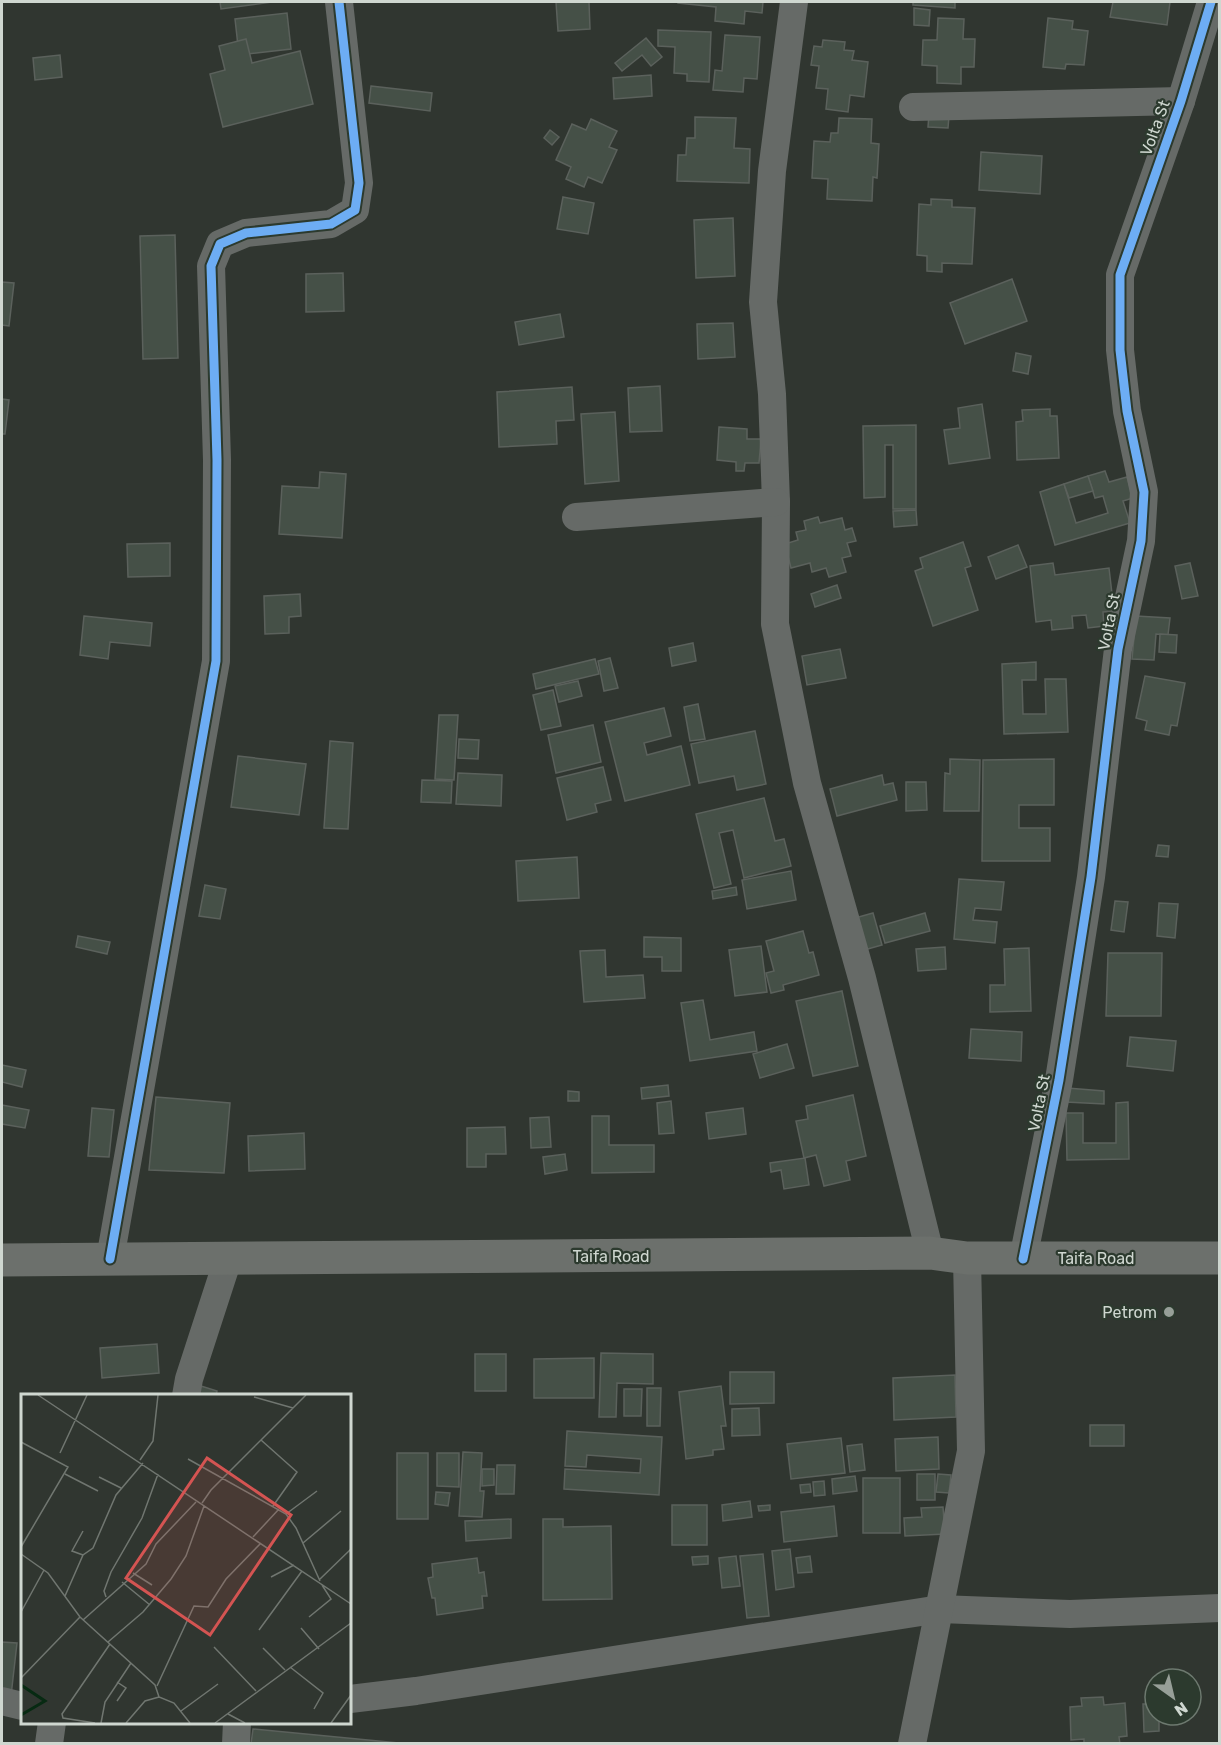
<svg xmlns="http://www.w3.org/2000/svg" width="1221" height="1745" font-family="Rubik,sans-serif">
<rect width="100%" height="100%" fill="#303630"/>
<!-- building -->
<g fill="#455047" stroke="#5b615c" stroke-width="1.5">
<path d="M220 2H272L221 9Z"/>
<path d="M556 2H589L590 29 558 31Z"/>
<path d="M678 2H763L762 13 745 11 744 24 715 21 716 7 678 3Z"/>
<path d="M913 2H955V8L913 5Z"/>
<path d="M1113 2H1170L1167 25 1110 17Z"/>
<path d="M914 8 930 10 929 26 914 25Z"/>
<path d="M287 13 291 49 239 55 235 19Z"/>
<path d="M938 18 964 19 963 39H975L974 67H961V84L937 83V66L922 65 923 40H937Z"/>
<path d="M1048 18 1073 21 1072 29 1088 31 1084 65 1066 64 1065 69 1043 67Z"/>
<path d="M658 30 711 32 709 82 687 81V74L674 73 675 47 658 46Z"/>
<path d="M725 35 760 37 757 79 744 78 743 92 713 90 715 70 722 71Z"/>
<path d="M646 38 662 57 651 66 642 55 622 71 615 63Z"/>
<path d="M246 39 252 63 300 51 313 104 223 127 210 74 225 70 219 46Z"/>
<path d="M823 40 845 42 844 50 854 51 852 60 868 62 864 97 850 95 848 112 826 109 828 89 816 88 819 66 811 65 814 46 822 47Z"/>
<path d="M60 55 62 77 35 80 33 58Z"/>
<path d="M651 75 652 96 614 99 613 78Z"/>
<path d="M371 86 432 93 430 111 369 103Z"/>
<path d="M929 114 949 116 948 128 928 127Z"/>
<path d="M695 117 736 118 734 148 750 149 749 183 677 181 678 155H686L687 138H695Z"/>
<path d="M839 118 872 119 871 143 879 144 877 178 873 177 872 201 827 199 828 179 812 178 814 141 830 142 831 133H838Z"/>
<path d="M591 119 617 131 609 147 617 150 602 183 588 177 584 187 566 179 571 167 556 160 572 124 586 130Z"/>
<path d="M550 130 559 137 552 145 544 138Z"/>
<path d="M981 152 1042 156 1040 194 979 190Z"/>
<path d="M563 197 594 203 588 234 557 229Z"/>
<path d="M931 199 952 200V207L975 208 972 264 942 263V272L927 271V256L917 255 919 204 931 205Z"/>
<path d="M733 218 735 276 696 278 694 220Z"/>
<path d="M175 235 178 358 143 359 140 236Z"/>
<path d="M343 273 344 311 306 312V274Z"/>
<path d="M1012 279 1027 321 965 344 950 303Z"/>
<path d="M2 282 14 283 9 326 2 325Z"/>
<path d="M560 314 564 337 519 345 515 322Z"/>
<path d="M733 323 735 357 698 359 697 324Z"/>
<path d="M1016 353 1031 356 1028 374 1013 371Z"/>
<path d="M660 386 662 431 630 432 628 388Z"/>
<path d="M572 387 574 420 556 421 557 444 499 447 497 392Z"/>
<path d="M2 399 9 400 5 434H2Z"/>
<path d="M982 404 990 458 949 464 944 430 960 428 958 408Z"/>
<path d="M1050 409V416H1057L1059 458 1017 460 1016 422 1023 421 1022 410Z"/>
<path d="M615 412 619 481 585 484 581 414Z"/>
<path d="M916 425V509H893V445H885V497L864 498 863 426Z"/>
<path d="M719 427 747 429V439H761L759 463H745L744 471H736V462L717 460Z"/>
<path d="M1105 471 1109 482 1127 477 1133 498 1123 501 1130 523 1055 545 1040 492 1064 484 1076 523 1108 513 1103 496 1095 498 1088 476Z"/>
<path d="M320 472 346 474 342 538 279 534 282 486 319 488Z"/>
<path d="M1088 476 1093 491 1069 498 1064 484Z"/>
<path d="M916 510 917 525 894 527 893 511Z"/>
<path d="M818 517 820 523 842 518 845 530 852 528 856 541 847 543 851 556 842 558 846 572 829 577 826 568 812 572 810 563 791 568 785 544 798 540 796 532 806 530 804 521Z"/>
<path d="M963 542 971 566 965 568 978 610 933 626 915 571 923 568 920 558Z"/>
<path d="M170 543V576L128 577 127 544Z"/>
<path d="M1018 545 1027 567 996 579 988 557Z"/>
<path d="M1053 563 1055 575 1109 568 1114 611 1103 612 1104 626 1088 628 1086 615 1072 616 1073 628 1052 630 1051 620 1036 622 1030 566Z"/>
<path d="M1190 563 1198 596 1182 599 1175 566Z"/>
<path d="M837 585 841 598 815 607 811 594Z"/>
<path d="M300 594 301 616 289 617V633L265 634 264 596Z"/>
<path d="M84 616 152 623 150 646 110 642 108 659 80 655Z"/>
<path d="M1136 616 1170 618 1168 635 1156 634 1154 660 1132 659Z"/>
<path d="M1160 634 1177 635 1176 653 1159 652Z"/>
<path d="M693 643 696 661 672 666 669 648Z"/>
<path d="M840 649 846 678 807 685 802 656Z"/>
<path d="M610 658 618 688 604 691 598 661Z"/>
<path d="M595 659 599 674 536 689 533 674Z"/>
<path d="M1036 662V680H1022L1023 714H1046L1045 679H1066L1068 732 1004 734 1002 664Z"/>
<path d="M1145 676 1185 683 1177 726 1171 725 1169 735 1145 730 1147 721 1136 718Z"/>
<path d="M578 681 582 696 559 702 555 686Z"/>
<path d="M553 690 561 726 541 730 533 695Z"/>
<path d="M698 704 705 739 690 741 684 707Z"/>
<path d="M664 708 671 736 644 743 647 755 681 746 690 785 625 801 605 722Z"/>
<path d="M439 715H458L454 780 435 779Z"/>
<path d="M593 725 601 762 556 773 548 735Z"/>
<path d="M755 731 766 784 737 790 734 776 699 783 691 744Z"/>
<path d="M459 739 479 740 478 759 458 758Z"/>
<path d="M330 741 353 743 348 829 324 828Z"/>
<path d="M238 756 306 764 299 815 231 807Z"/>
<path d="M950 759 980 760 979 811H944L945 773 950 774Z"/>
<path d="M1054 759V805H1019V828H1050V861H982L983 760Z"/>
<path d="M603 767 611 800 595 804 597 812 567 820 557 778Z"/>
<path d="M458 773 502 775 501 806 456 804Z"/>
<path d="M882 775 884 785 893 783 897 800 837 816 830 789Z"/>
<path d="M422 780 452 781 451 803 421 802Z"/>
<path d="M906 782H926L927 810 906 811Z"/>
<path d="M764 798 775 841 784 839 791 866 744 878 733 830 719 833 731 884 714 888 696 814Z"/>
<path d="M1158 845 1169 846 1168 857 1156 856Z"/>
<path d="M577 857 579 898 518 901 516 861Z"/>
<path d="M791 871 796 900 747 909 742 880Z"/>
<path d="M959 879 1004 882 1001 910 975 908 973 920 997 922 995 943 954 939Z"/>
<path d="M205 885 226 889 220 919 199 916Z"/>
<path d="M736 887 737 895 713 899 712 891Z"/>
<path d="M1115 901 1128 902 1124 932 1111 930Z"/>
<path d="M1159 903 1178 904 1175 938 1157 936Z"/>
<path d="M873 913 882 945 864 950 855 918Z"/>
<path d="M925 913 930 931 885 943 880 926Z"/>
<path d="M803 931 809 953 813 952 819 975 783 985 784 990 771 993 766 973 774 971 766 941Z"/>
<path d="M78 936 110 942 107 954 76 947Z"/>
<path d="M644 937 681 938V971H662V957H644Z"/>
<path d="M761 946 767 992 735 996 729 950Z"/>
<path d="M945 947 946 969 918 971 916 949Z"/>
<path d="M1029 948 1031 1011 990 1012V985H1005L1004 949Z"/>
<path d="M605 950 606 977 643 975 645 998 584 1002 580 951Z"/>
<path d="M1108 953H1162L1161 1016H1106Z"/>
<path d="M842 991 858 1066 813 1076 796 1001Z"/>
<path d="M703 1000 710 1040 754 1032 757 1051 690 1061 681 1003Z"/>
<path d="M971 1029 1022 1032 1021 1061 969 1058Z"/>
<path d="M1130 1037 1176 1041 1173 1071 1127 1066Z"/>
<path d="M787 1044 794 1068 760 1078 753 1054Z"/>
<path d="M2 1065 26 1070 22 1087 2 1082Z"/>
<path d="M668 1085 669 1096 642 1099 641 1088Z"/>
<path d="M1067 1088 1104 1091V1104L1066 1102Z"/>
<path d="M568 1091 579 1092V1101H568Z"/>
<path d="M853 1095 866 1156 846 1161 850 1180 824 1186 816 1155 804 1158 796 1121 808 1119 806 1106Z"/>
<path d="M156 1097 230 1103 224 1173 149 1170Z"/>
<path d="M671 1101 674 1133 659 1134 657 1103Z"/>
<path d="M1128 1102 1129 1159 1067 1160 1066 1113H1083V1143H1116V1103Z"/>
<path d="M2 1105 29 1110 25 1128 2 1124Z"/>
<path d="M92 1108 114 1110 109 1157 88 1156Z"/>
<path d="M743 1108 746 1134 709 1139 706 1113Z"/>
<path d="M592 1116H609V1145H654V1172L592 1173Z"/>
<path d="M549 1117 551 1147 531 1148 530 1118Z"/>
<path d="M505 1127 506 1154H486V1167H467V1128Z"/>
<path d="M304 1133 305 1169 249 1171 248 1136Z"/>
<path d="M565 1154 567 1170 545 1174 543 1157Z"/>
<path d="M805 1158 809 1185 784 1189 781 1170 771 1172 770 1163Z"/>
<path d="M157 1344 159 1373 102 1378 100 1348Z"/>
<path d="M601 1353 653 1354V1384L617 1383 616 1417H599Z"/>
<rect x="475" y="1354" width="31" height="37"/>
<path d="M594 1358V1398H534V1359Z"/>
<path d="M730 1372H774V1403L730 1404Z"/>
<path d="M955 1375 956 1417 894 1420 893 1378Z"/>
<path d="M201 1386 217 1391 216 1396H198Z"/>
<path d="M721 1386 726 1426H721L724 1449 713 1450V1455L686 1459 679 1392Z"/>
<path d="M647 1388H661L660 1426H647Z"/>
<path d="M624 1389H642L641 1416H624Z"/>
<path d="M759 1408 760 1435 732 1436V1409Z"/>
<rect x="1090" y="1425" width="34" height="21"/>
<path d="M567 1431 662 1437 659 1495 564 1489 565 1469 640 1473 641 1459 587 1455 586 1467 565 1466Z"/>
<path d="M938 1437 939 1469 896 1471 895 1439Z"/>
<path d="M841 1438 845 1473 791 1479 787 1444Z"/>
<path d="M862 1444 865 1470 850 1472 847 1446Z"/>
<path d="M463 1452 482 1453 480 1491H484L482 1517 459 1516Z"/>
<rect x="397" y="1453" width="31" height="66"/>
<path d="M437 1453H459V1487L437 1486Z"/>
<path d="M497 1465H515L514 1494H496Z"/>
<path d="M482 1469H494V1485L482 1486Z"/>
<rect x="917" y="1474" width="18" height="26"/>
<path d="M938 1474 951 1475 949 1493 936 1492Z"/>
<path d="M855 1476 857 1491 833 1494 832 1479Z"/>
<rect x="863" y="1478" width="37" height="55"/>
<path d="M824 1481 825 1495 814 1496 813 1482Z"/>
<path d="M810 1484 811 1492 801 1493 800 1485Z"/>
<path d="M436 1492 450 1493 448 1506 435 1504Z"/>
<path d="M750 1501 752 1517 723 1521 722 1505Z"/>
<rect x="672" y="1505" width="35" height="40"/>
<path d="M770 1505V1510L759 1511 758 1506Z"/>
<path d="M834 1506 837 1536 784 1542 781 1512Z"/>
<path d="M943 1507 945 1534 905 1536 904 1518 922 1517 921 1508Z"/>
<path d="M511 1519V1538L466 1541 465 1521Z"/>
<path d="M543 1519H563V1527L611 1526 612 1599 543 1600Z"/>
<path d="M790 1549 794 1587 776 1590 772 1551Z"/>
<path d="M763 1554 769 1616 747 1618 740 1556Z"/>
<path d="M708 1556V1564L693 1565 692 1557Z"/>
<path d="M736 1556 740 1586 722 1588 719 1558Z"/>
<path d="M810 1556 812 1572 798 1573 796 1558Z"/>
<path d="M477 1558 479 1573 484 1572 487 1596H482L483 1608 437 1615 435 1598H432L428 1578 433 1577 432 1564Z"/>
<path d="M2 1642 17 1643 11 1696 2 1695Z"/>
<path d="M1103 1697 1104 1705 1125 1703 1127 1736 1119 1737 1120 1744H1084V1739L1071 1740 1070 1707 1082 1706 1081 1698Z"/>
<path d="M1143 1704H1155V1715H1159V1731L1144 1732Z"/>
<path d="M253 1729 399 1743 251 1744Z"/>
</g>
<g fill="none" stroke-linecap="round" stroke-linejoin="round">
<!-- street -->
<g stroke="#666a67" stroke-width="28">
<path d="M794 2 772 171 763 302 772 394 776 502 775 624 807 783 862 978 930 1253"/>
<path d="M913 107 1181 101"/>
<path d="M576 517 776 502"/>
<path d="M110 1259 216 661 217 460 211 266 220 244 246 233 331 224 355 210 359 183 339 2"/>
<path d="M1023 1259 1059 1080 1091 877 1118 649 1141 541 1144 492 1127 411 1120 350V275L1181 101 1211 2"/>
<path d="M186 1396 189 1379 228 1259"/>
<path d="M350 1699 416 1691 940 1609 1070 1614 1220 1608"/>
<path d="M2 1701 22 1706"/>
<path d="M49 1744 52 1722"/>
<path d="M236 1744 237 1722"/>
<path d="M912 1744 971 1451 967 1258"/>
</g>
<!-- highway -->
<path stroke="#6c706c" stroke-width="33" d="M2 1260 930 1253 967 1258H1220"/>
<defs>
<g id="cycleway">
<path d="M110 1259 216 661 217 460 211 266 220 244 246 233 331 224 355 210 359 183 339 2"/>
<path d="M1023 1259 1059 1080 1091 877 1118 649 1141 541 1144 492 1127 411 1120 350V275L1181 101 1211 2"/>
</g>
</defs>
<!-- cycleway casing -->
<use href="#cycleway" stroke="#2c3a2e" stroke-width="13"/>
<!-- cycleway -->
<use href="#cycleway" stroke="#6dadf4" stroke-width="9"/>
</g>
<!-- markers -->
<circle fill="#979f98" stroke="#2c3a2e" stroke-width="2" cx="1169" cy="1312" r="6"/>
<g text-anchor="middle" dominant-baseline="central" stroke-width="4.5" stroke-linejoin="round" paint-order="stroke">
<!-- street labels -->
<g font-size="16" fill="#cfd7d0" stroke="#2c3a2e">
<text transform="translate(1155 128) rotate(-70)">Volta St</text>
<text transform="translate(1109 622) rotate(-79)">Volta St</text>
<text transform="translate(1039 1103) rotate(-79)">Volta St</text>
<text x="611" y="1256">Taifa Road</text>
<text x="1096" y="1258">Taifa Road</text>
</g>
<!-- poi labels -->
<g font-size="16" fill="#cfd7d0" stroke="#2c3a2e" text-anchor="end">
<text x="1157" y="1312">Petrom</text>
</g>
</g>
<!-- overview -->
<g transform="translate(21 1394)">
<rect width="330" height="330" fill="#303630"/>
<path fill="none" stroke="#072a12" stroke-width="3" d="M0 291 24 307 0 321"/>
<path fill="none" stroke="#707670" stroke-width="1.5" d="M17 1 330 210M233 3 272 14M240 46 276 78 252 112M0 48 47 73 0 153M39 59 66 1M167 65 265 120 275 134 299 187M119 66 132 47 137 1M44 80 77 97M78 83 100 94M181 109 190 96 285 1M265 120 296 97M62 137 51 157 62 161M232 143 258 115M282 149 320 117M0 160 27 179 59 223 134 291 138 303 153 309 169 329M112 179 131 191M250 183 273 171M298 186 330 155M101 188 129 211M44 202 62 161 72 154 95 101 122 69M85 203 83 197 90 178 121 124 137 80M0 218 23 176M288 223 310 205 301 191M62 226 125 170 135 150 175 108M280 234 298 255M238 236 281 177M87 248 122 218 150 185 165 162 183 112M193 253 235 297M242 254 264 276M269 273 302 299 293 315M0 284 59 223M136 292 173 212 187 213 205 185 240 149M96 307 105 294 96 288M160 317 197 290M207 320 224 329M74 329 42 324 41 320 89 250M80 329 84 308 110 269M105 329 124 307 138 303M194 329 330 229M310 329 330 301"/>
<path fill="#d45452" fill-opacity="0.15" stroke="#d45452" stroke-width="3" d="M186 64 270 121 189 241 105 184Z"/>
<rect width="330" height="330" fill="none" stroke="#cfd7d0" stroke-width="3"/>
</g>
<!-- border -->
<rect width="1221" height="1745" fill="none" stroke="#cfd7d0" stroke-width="6"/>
<!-- north arrow -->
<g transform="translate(1173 1697) rotate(146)"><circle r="28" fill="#2c3a2e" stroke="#6d796f" stroke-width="1.5"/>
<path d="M0-4.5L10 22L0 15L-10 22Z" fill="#979f98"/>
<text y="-9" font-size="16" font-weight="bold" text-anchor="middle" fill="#cfd7d0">N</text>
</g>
</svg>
